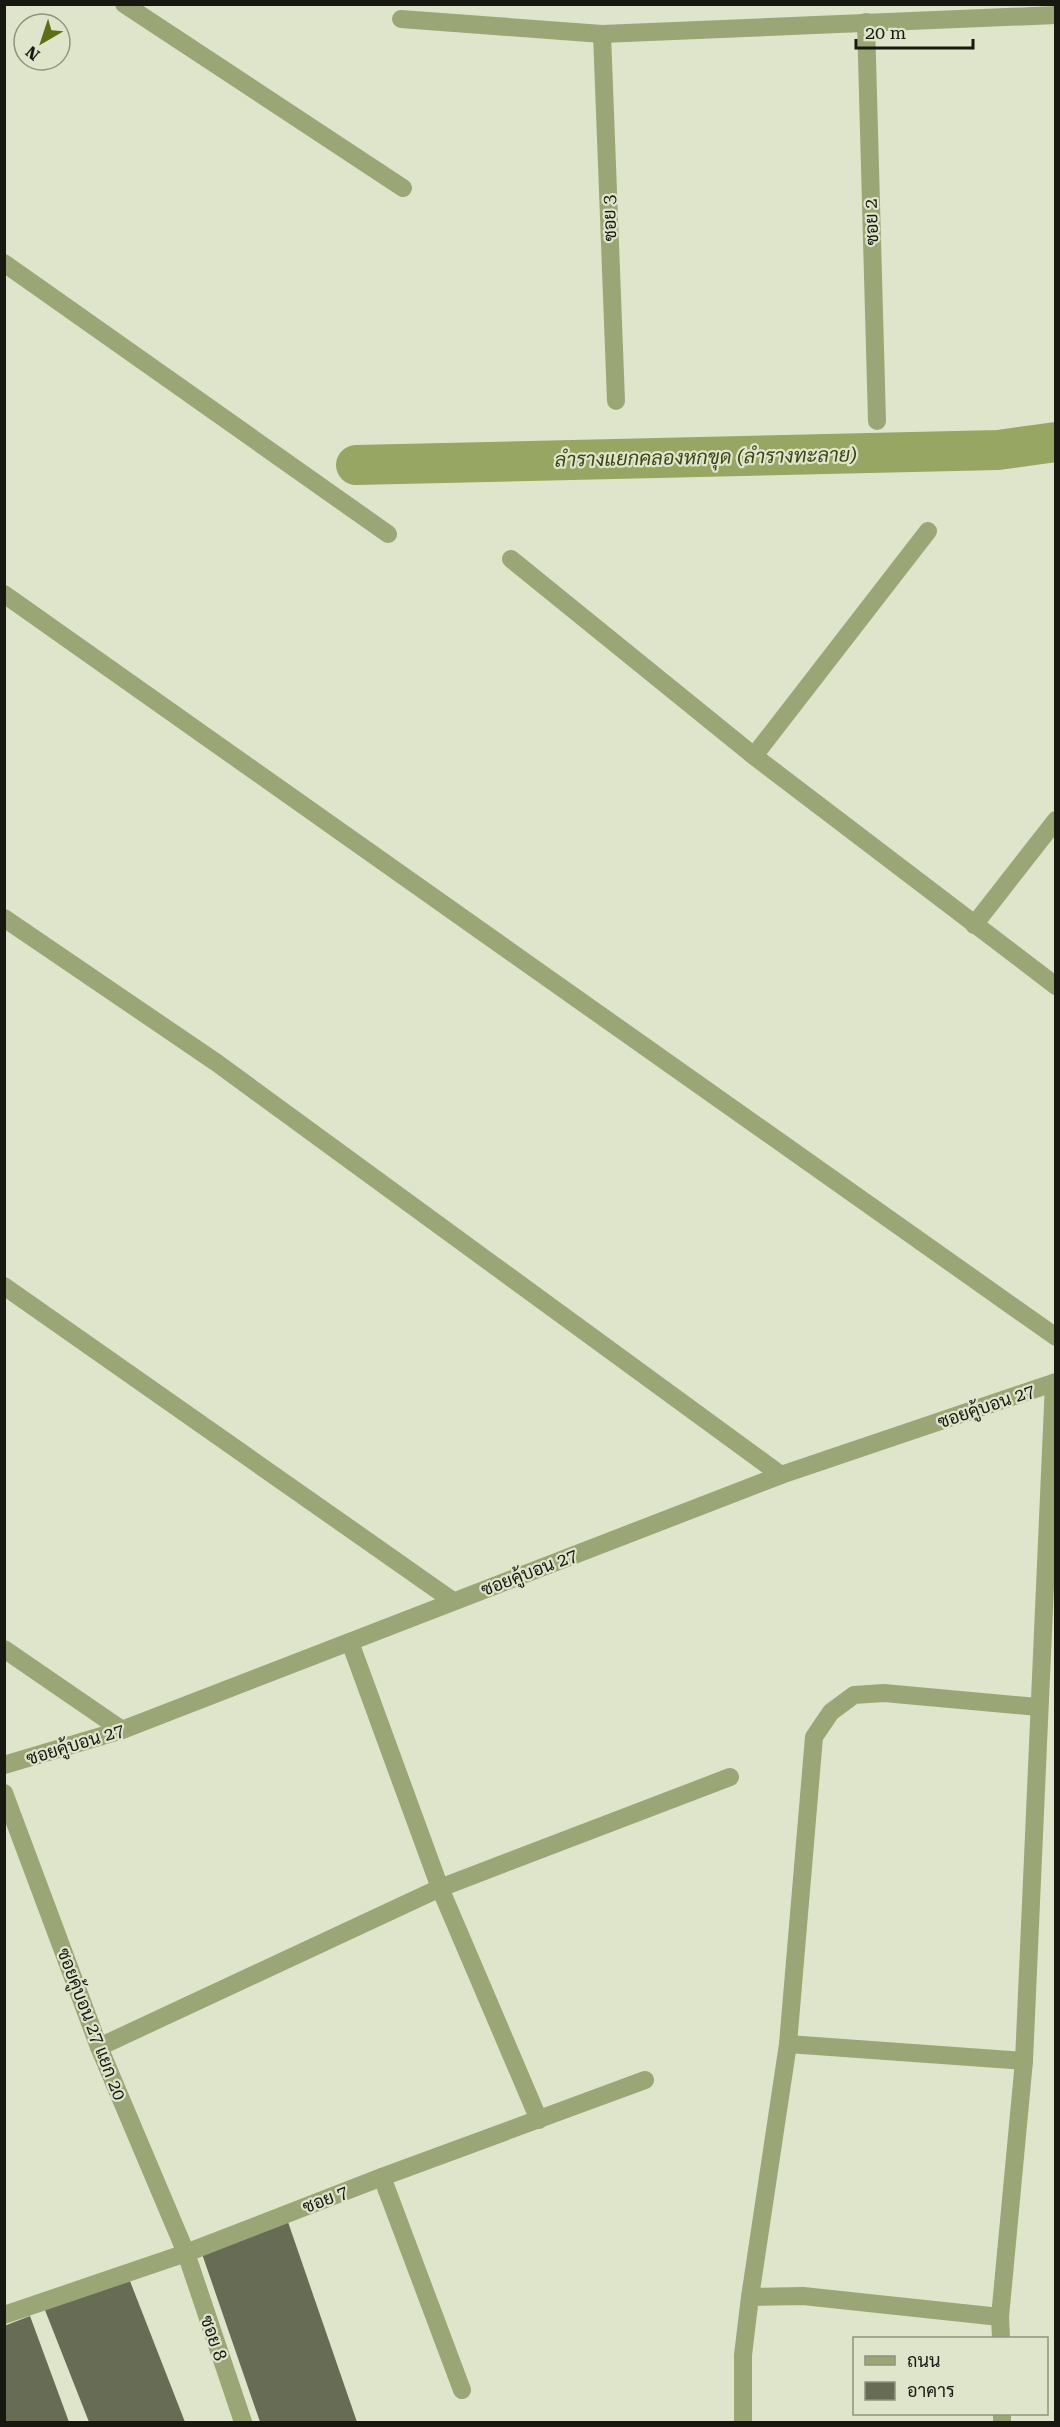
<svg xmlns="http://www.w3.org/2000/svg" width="1060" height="2427" font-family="'Roboto Serif',Sarabun,serif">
<rect width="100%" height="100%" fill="#dfe5cb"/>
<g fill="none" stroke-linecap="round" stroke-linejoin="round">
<!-- canal -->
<path stroke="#97a662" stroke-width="40" d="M356 465 998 450 1056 442"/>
</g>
<!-- building -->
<g fill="#676c55">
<path d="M288 2222 357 2422H260L201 2251Z"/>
<path d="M128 2276 185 2422H89L43 2305Z"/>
<path d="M30 2316 69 2422H4V2326Z"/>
</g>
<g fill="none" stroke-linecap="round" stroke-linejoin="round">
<!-- lane -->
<g stroke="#9ba676" stroke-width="18">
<path d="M788 2044 1024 2061"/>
<path d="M750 2297 788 2044 814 1737 831 1712 854 1695 884 1693 1038 1707"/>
</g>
<!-- street -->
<g stroke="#9ba676" stroke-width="18">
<path d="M124 4 403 188"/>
<path d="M401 19 602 34 1056 15"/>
<path d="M866 22 877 421"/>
<path d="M602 34 616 401"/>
<path d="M4 263 388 534"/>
<path d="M511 559 754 756 1056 986"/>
<path d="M4 594 1056 1337"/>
<path d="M754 756 928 531"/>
<path d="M4 918 217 1063 781 1475"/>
<path d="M974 925 1056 820"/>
<path d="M4 1286 453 1601"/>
<path d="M350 1642 440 1888 539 2120"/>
<path d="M4 1649 122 1730"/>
<path d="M4 1765 122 1730 781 1475 1056 1382"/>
<path d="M4 1793 99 2047 186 2253 243 2422"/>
<path d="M99 2047 440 1888 730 1777"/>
<path d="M382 2177 462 2390"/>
<path d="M4 2315 186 2253 382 2177 645 2080"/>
<path d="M1001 2338 1000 2317 1024 2061 1054 1383"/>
<path d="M1002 2414V2422"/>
<path d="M743 2422V2355L750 2297 803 2296 1000 2317"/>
</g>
</g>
<g text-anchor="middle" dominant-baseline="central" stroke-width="4.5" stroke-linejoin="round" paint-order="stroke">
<!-- street labels -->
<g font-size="18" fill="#171910" stroke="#dfe5cb">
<text transform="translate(609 218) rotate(-92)">ซอย 3</text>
<text transform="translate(871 222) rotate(-92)">ซอย 2</text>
<text transform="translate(986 1406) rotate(-19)">ซอยคู้บอน 27</text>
<text transform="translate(529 1572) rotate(-21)">ซอยคู้บอน 27</text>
<text transform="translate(75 1744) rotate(-17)">ซอยคู้บอน 27</text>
<text transform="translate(92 2024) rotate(69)">ซอยคู้บอน 27 แยก 20</text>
<text transform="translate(325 2199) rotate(-21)">ซอย 7</text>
<text transform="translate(214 2338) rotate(71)">ซอย 8</text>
</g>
<!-- water labels -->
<g font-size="20" font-style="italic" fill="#3c4512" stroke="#dfe5cb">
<text transform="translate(706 457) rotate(-1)">ลำรางแยกคลองหกขุด (ลำรางทะลาย)</text>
</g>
</g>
<!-- border -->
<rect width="1060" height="2427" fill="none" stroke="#171910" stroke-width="12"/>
<!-- legend -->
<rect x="853" y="2337" width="195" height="78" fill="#dfe5cb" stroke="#8f9380" stroke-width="1.5"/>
<rect x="865" y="2356" width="30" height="9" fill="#9ba676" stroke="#8f9380" stroke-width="1.5"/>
<text x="907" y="2367" font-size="18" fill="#171910">ถนน</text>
<rect x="865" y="2382" width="30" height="18" fill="#676c55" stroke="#8f9380" stroke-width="1.5"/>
<text x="907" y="2397" font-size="18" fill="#171910">อาคาร</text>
<!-- north arrow -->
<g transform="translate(42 42) rotate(219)"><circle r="28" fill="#dfe5cb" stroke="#8f9380" stroke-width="1.5"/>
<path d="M0-4.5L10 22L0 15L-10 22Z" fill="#5f6d17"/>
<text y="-9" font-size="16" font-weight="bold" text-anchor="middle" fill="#171910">N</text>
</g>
<!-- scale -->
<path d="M856 39v9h117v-9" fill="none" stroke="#171910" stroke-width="3"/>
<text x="865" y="39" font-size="18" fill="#171910" stroke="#dfe5cb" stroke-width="4.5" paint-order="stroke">20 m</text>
</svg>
